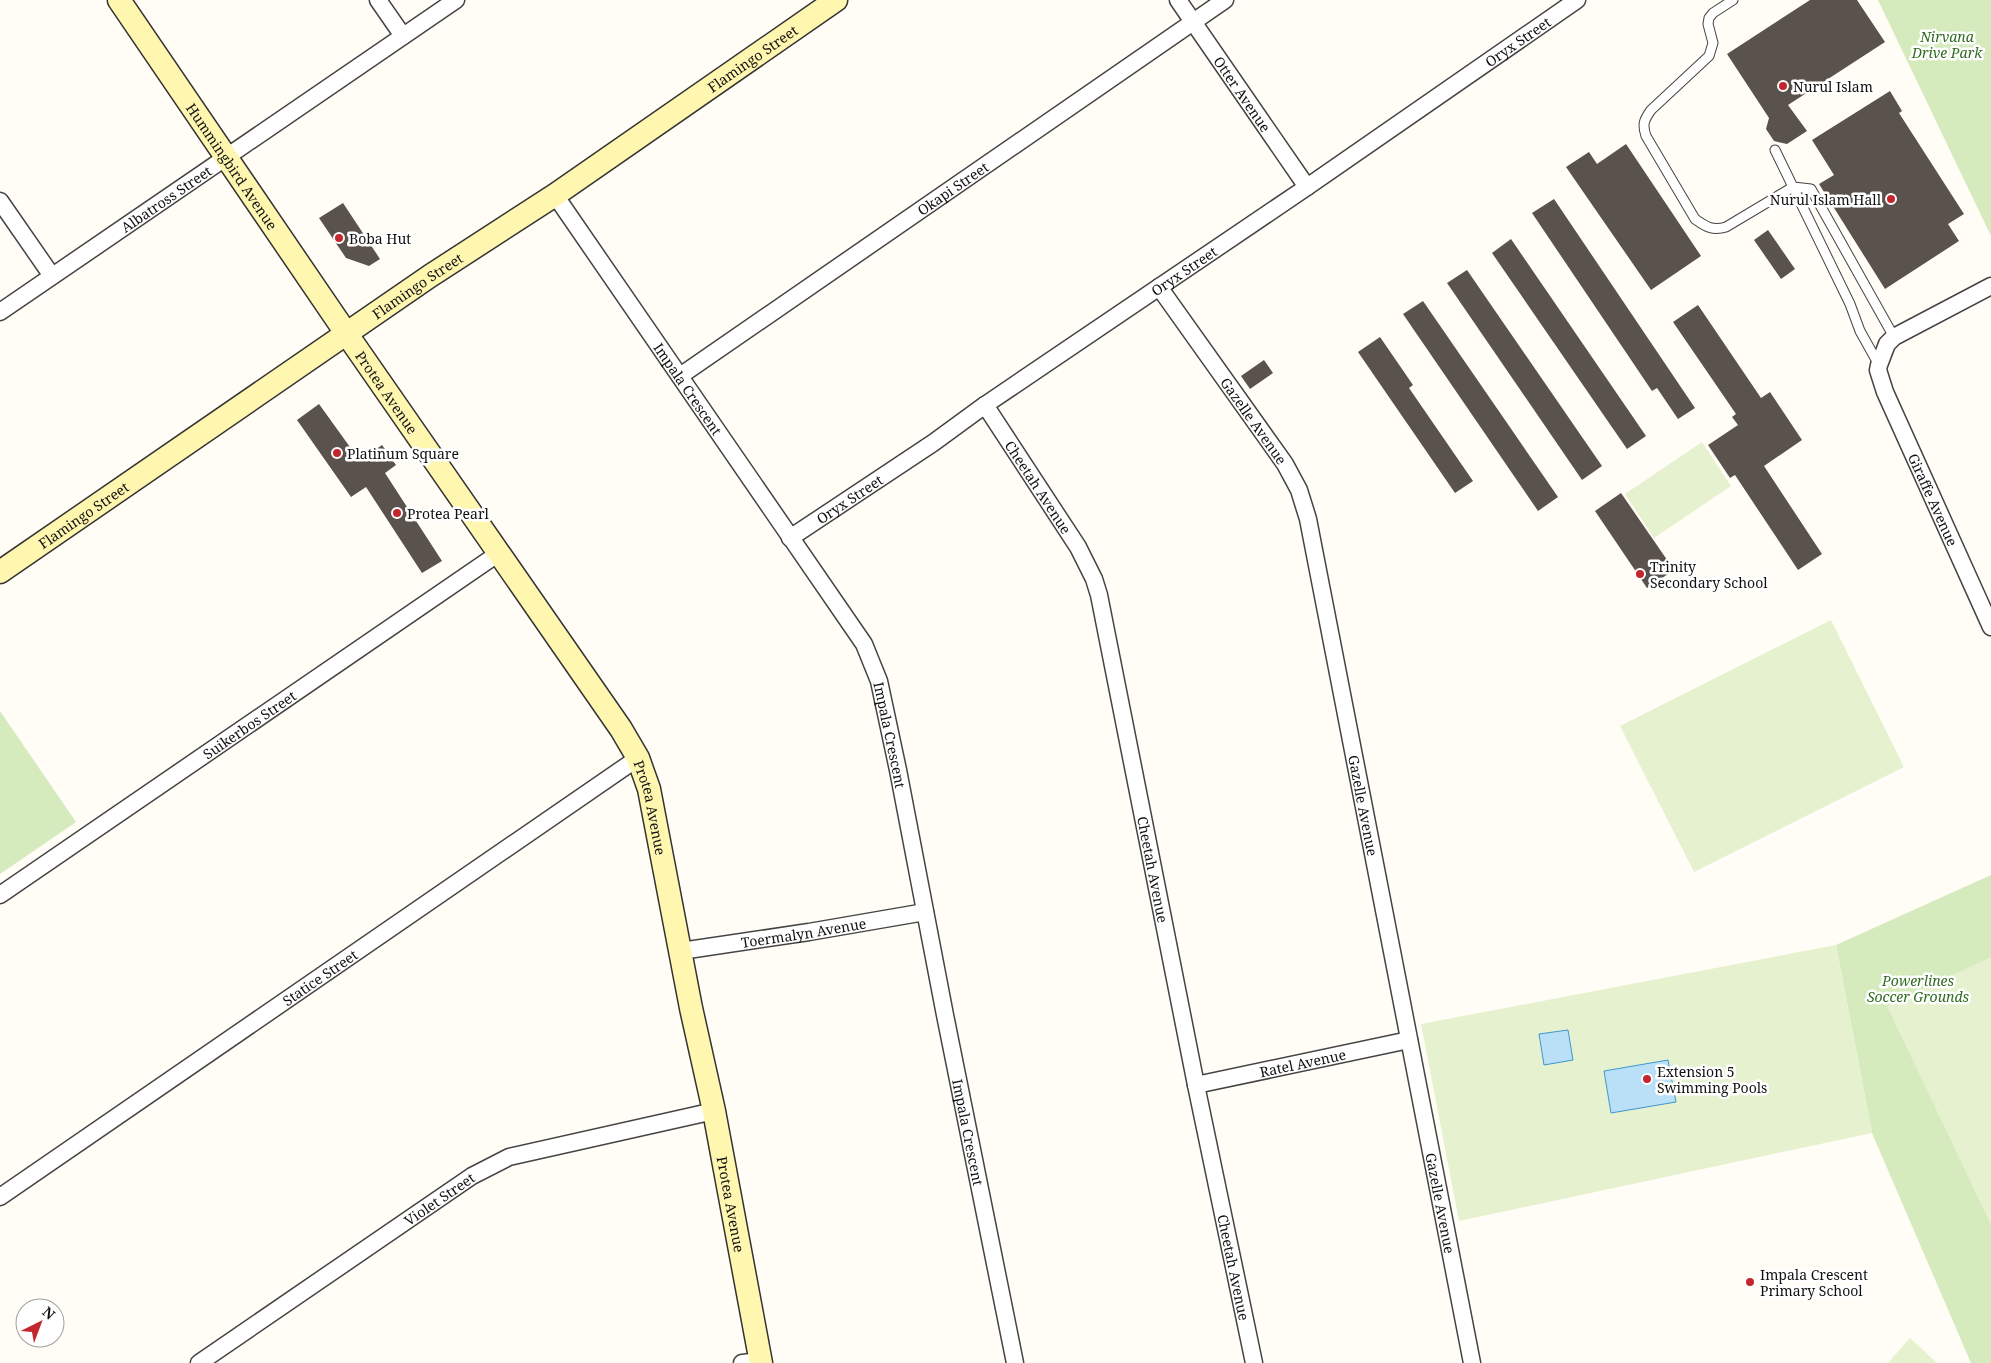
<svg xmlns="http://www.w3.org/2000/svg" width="1991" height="1363" font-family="'Noto Serif',serif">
<rect width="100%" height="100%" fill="#fffdf5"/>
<!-- green -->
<g fill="#d5ebbd">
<path d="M1878 0H1991V236Z"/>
<path d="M0 711 76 822 0 874Z"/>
<path d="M1991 875V1363H1971L1872 1133 1836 945Z"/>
</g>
<!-- pitch -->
<g fill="#e6f2cf">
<path d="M1702 442 1731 486 1654 538 1625 494Z"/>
<path d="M1831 620 1904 767 1694 872 1620 726Z"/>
<path d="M1836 945 1872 1133 1459 1221 1421 1024Z"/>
<path d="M1991 957V1225L1887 1006Z"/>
<path d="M1910 1338 1937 1363H1888Z"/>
</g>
<!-- water -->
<g fill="#b9e0f7" stroke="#3f96cf">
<path d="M1568 1030 1573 1060 1544 1065 1539 1034Z"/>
<path d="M1668 1060 1676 1102 1611 1113 1604 1071Z"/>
</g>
<!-- building -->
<g fill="#5a524d">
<path d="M1810 0H1857L1885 42 1788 105 1807 131 1787 144 1774 141 1766 129 1769 118 1727 54Z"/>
<path d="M1890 91 1902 111 1899 113 1964 214 1948 224 1959 241 1885 289 1819 184 1834 175 1812 140Z"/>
<path d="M1626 144 1701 256 1651 290 1566 167 1589 152 1597 164Z"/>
<path d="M1554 199 1695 408 1678 419 1657 388 1652 391 1532 213Z"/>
<path d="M343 203 380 259 369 266 346 258 319 218Z"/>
<path d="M1768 230 1795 269 1781 279 1754 240Z"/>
<path d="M1511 239 1646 436 1627 449 1492 253Z"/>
<path d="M1467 270 1602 466 1582 480 1447 283Z"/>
<path d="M1423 301 1558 497 1538 511 1403 314Z"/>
<path d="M1698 305 1761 398 1770 392 1802 440 1764 466 1822 554 1798 570 1735 475 1730 478 1708 445 1738 425 1732 417 1736 414 1673 322Z"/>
<path d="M1380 337 1413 385 1409 388 1473 481 1455 493 1358 352Z"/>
<path d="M1264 360 1273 373 1250 389 1241 376Z"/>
<path d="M319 404 360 461 382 445 396 465 385 473 442 561 422 573 366 487 351 497 297 420Z"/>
<path d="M1621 493 1674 570 1647 588 1595 511Z"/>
</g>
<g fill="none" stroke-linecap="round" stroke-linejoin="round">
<defs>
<g id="lane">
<path d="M1733 0 1713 13 1709 18 1708 24 1713 43 1709 56 1651 110C1644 120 1642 124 1646 136L1695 219C1706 227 1713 231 1726 227L1793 187 1811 189 1894 337"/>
<path d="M1775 150 1850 304 1860 331 1879 365"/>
</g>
<g id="street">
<path d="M378 0 403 36"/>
<path id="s1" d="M1178 0 1307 187"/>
<path id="s2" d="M555 195 864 644 879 681 898 770 945 1015 1015 1363"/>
<path d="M0 201 52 276"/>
<path id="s3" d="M1991 286 1894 337 1887 344 1879 365 1878 370 1885 392 1991 627"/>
<path id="s4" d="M1159 287 1285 464 1299 490 1308 519 1472 1363"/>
<path id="s5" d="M0 312 456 0"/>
<path id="s6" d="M680 376 1225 0"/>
<path id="s7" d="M985 405 1078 547 1094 579 1099 595 1196 1085 1254 1363"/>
<path id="s8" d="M790 538 933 443 985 405 1307 187 1577 0"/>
<path id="s9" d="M0 895 499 553"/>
<path id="s10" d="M681 951 809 932 925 912"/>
<path id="s11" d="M1196 1085 1409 1040"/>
<path id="s12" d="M0 1197 638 758"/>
<path id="s13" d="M199 1363 472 1176 509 1157 714 1111"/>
<path d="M742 1363 761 1361"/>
</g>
<g id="secondary">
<path id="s14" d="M119 0 346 333 621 729 638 758 649 789 691 1008 714 1111 761 1363"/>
<path id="s15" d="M0 572 430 276 555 195 836 0"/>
</g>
</defs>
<!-- lane casing -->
<use href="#lane" stroke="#444" stroke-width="11"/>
<!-- street casing -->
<use href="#street" stroke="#444" stroke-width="19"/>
<!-- secondary casing -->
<use href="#secondary" stroke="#333" stroke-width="25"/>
<!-- lane -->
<use href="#lane" stroke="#fff" stroke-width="9"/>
<!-- street -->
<use href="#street" stroke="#fff" stroke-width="16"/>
<!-- secondary -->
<use href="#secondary" stroke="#fff6b0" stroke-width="22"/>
</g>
<!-- markers -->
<g fill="#c4262e" stroke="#fff" stroke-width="2">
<circle cx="1783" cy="86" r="5"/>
<circle cx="1891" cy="199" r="5"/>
<circle cx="339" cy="238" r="5"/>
<circle cx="337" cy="453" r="5"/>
<circle cx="397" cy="513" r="5"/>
<circle cx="1640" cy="574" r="5"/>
<circle cx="1647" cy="1079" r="5"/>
<circle cx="1750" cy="1282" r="5"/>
</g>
<g text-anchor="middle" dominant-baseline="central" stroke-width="5" stroke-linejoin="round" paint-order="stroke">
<!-- park labels -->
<g font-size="14" font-style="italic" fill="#2f6b1f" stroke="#fff">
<text x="1947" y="36">Nirvana<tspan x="1947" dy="16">Drive Park</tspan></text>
<text x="1918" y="980">Powerlines<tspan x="1918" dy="16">Soccer Grounds</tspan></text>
</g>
<!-- street labels -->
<g font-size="14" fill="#111" stroke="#fff">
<text stroke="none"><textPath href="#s8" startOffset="881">Oryx Street</textPath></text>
<text stroke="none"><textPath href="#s15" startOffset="911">Flamingo Street</textPath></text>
<text stroke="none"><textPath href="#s1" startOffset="114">Otter Avenue</textPath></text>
<text stroke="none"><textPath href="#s14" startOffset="201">Hummingbird Avenue</textPath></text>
<text stroke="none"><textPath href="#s6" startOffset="331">Okapi Street</textPath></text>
<text stroke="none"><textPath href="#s5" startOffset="201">Albatross Street</textPath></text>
<text stroke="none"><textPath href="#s8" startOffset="476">Oryx Street</textPath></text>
<text stroke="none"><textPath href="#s15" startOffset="506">Flamingo Street</textPath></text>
<text stroke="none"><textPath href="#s2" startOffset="235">Impala Crescent</textPath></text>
<text stroke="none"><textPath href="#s14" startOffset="475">Protea Avenue</textPath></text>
<text stroke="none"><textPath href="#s4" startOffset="164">Gazelle Avenue</textPath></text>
<text stroke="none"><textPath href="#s7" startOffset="98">Cheetah Avenue</textPath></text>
<text stroke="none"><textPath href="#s8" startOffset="71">Oryx Street</textPath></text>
<text stroke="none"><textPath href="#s3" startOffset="288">Giraffe Avenue</textPath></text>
<text stroke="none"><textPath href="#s15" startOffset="101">Flamingo Street</textPath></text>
<text stroke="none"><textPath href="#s9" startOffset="302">Suikerbos Street</textPath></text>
<text stroke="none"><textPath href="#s2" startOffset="640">Impala Crescent</textPath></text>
<text stroke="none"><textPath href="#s4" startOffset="569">Gazelle Avenue</textPath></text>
<text stroke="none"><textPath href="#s14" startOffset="970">Protea Avenue</textPath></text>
<text stroke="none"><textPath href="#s7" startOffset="502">Cheetah Avenue</textPath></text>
<text stroke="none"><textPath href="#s10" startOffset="124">Toermalyn Avenue</textPath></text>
<text stroke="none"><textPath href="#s12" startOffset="388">Statice Street</textPath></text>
<text stroke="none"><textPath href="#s11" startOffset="109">Ratel Avenue</textPath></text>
<text stroke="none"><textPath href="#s2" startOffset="1045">Impala Crescent</textPath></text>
<text stroke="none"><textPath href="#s13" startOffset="291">Violet Street</textPath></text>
<text stroke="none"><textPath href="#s4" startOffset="974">Gazelle Avenue</textPath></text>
<text stroke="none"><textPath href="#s14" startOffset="1375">Protea Avenue</textPath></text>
<text stroke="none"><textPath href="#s7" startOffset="908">Cheetah Avenue</textPath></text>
</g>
<!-- poi labels -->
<g font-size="14" fill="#111" stroke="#fff" text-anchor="start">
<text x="1793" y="86">Nurul Islam</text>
<text x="1881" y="199" text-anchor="end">Nurul Islam Hall</text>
<text x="349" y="238">Boba Hut</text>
<text x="347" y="453">Platinum Square</text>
<text x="407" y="513">Protea Pearl</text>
<text x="1650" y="566">Trinity<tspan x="1650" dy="16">Secondary School</tspan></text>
<text x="1657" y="1071">Extension 5<tspan x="1657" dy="16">Swimming Pools</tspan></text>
<text x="1760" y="1274">Impala Crescent<tspan x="1760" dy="16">Primary School</tspan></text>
</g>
</g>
<!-- north arrow -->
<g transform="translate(40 1323) rotate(42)"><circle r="24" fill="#ffffff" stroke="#a0a0a0"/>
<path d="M0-4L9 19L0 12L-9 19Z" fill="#c4262e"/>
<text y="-8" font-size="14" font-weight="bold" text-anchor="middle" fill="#111111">N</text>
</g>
</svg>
